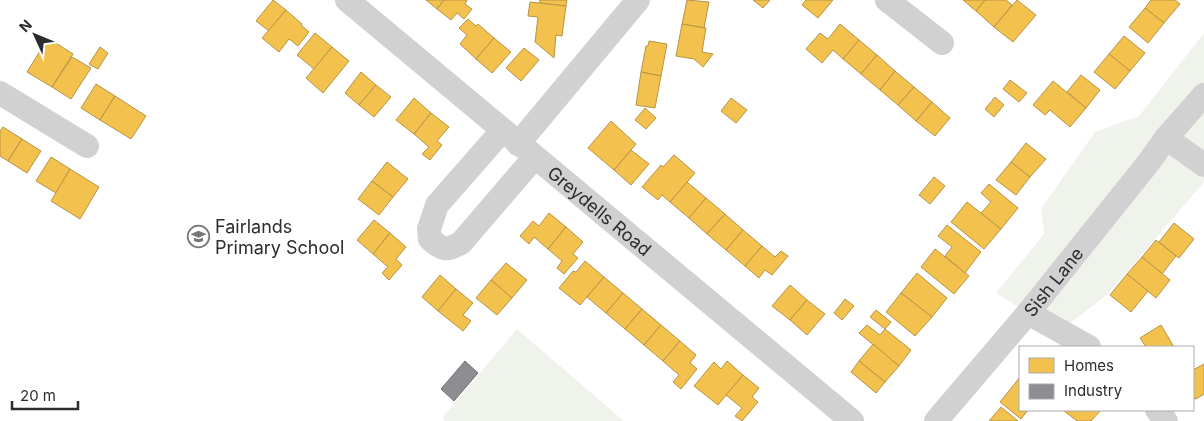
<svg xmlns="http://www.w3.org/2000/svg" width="1204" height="421" font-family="Inter,sans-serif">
<rect width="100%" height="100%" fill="#fff"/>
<!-- green -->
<g fill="#eff3eb">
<path d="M1204 33V182L1108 294 1060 331 1028 313 996 293 1044 234 1041 209 1095 132 1139 116Z"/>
<path d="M517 329 624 421H445L443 417Z"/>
</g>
<!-- homes -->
<g fill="#f2c14e" stroke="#b79444">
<path d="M273 0 286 10 269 31 256 21Z"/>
<path d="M426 0H444L437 9Z"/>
<path d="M444 0H467L465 4 472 9 464 19 457 13 451 20 437 9Z"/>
<path d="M540 0H567L566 6 539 3Z"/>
<path d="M687 0 709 2 704 28 682 24Z"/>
<path d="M753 0H770L763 8Z"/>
<path d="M806 0H833L818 18 802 5Z"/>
<path d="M963 0H985L976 11Z"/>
<path d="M985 0H1006L1012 5 994 27 976 11Z"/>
<path d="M1017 0 1036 15 1013 42 994 27Z"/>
<path d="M1151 0H1175L1180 4 1164 23 1145 8Z"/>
<path d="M530 2 566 6 562 36 556 35 554 58 535 42 538 17 528 16Z"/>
<path d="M1145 8 1164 23 1148 43 1129 27Z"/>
<path d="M286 10 302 24 301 25 309 32 298 46 289 39 279 52 262 38Z"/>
<path d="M468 19 476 26 478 24 494 38 476 59 460 44 467 35 459 28Z"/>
<path d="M682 24 706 28 702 52 713 54 703 67 694 59 676 56Z"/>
<path d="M840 24 859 40 843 59 833 50 822 63 806 49 820 33 828 39Z"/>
<path d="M315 33 332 47 314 69 297 55Z"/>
<path d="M1124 36 1145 53 1130 71 1109 54Z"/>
<path d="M48 38 73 54 52 87 27 72Z"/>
<path d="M494 38 511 52 492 73 476 59Z"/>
<path d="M859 40 877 55 861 74 843 59Z"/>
<path d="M649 41 667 44 661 76 641 72 646 46H648Z"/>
<path d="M100 47 108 53 98 69 89 64Z"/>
<path d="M332 47 349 61 323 93 306 78Z"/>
<path d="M524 48 539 60 521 81 506 68Z"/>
<path d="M1109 54 1130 71 1115 89 1094 72Z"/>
<path d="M877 55 895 71 880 90 861 74Z"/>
<path d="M72 57 91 68 71 99 52 87Z"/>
<path d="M895 71 914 87 898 105 880 90Z"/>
<path d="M361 72 376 85 359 105 345 93Z"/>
<path d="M641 72 661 76 655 108 636 105Z"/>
<path d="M1081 75 1100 90 1086 108 1067 92Z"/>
<path d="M1010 80 1027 93 1019 102 1003 89Z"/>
<path d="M1053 81 1086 108 1070 127 1050 110 1045 115 1033 105Z"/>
<path d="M96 84 115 96 100 120 81 108Z"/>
<path d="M376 85 391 97 374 117 359 105Z"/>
<path d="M914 87 932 102 916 121 898 105Z"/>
<path d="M115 96 146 116 131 139 100 120Z"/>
<path d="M995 97 1004 105 994 117 985 109Z"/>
<path d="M414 98 431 113 414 134 396 120Z"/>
<path d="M731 98 747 110 736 123 721 111Z"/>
<path d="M932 102 950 118 935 136 916 121Z"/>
<path d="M645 108 656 118 646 129 635 120Z"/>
<path d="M431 113 449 127 437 141 442 145 430 160 422 154 429 147 414 134Z"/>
<path d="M611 121 636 144 614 170 588 148Z"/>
<path d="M3 127 22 139 8 161 0 156V131Z"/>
<path d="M22 139 41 151 27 173 8 161Z"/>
<path d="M1026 143 1046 159 1030 177 1011 162Z"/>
<path d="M631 150 649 164 631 185 614 170Z"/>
<path d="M674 155 695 173 670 202 662 195 658 200 642 187 661 165 663 167Z"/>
<path d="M51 157 70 169 56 193 36 181Z"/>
<path d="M387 162 408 179 393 197 372 181Z"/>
<path d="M1011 162 1030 177 1016 195 996 180Z"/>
<path d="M70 169 99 187 80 219 51 201Z"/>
<path d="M934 177 945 186 930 204 919 195Z"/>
<path d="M372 181 393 197 379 215 358 199Z"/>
<path d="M687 182 706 198 689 218 670 202Z"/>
<path d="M989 184 1018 208 1001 229 981 213 991 202 981 193Z"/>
<path d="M706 198 725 214 707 234 689 218Z"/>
<path d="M967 202 1001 229 984 249 951 222Z"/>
<path d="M549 213 566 227 548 249 534 237 529 244 520 236 533 221 539 226Z"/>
<path d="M725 214 743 230 726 250 707 234Z"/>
<path d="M374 220 390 233 373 254 357 240Z"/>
<path d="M1174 223 1194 239 1179 258 1159 242Z"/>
<path d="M947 225 981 252 965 273 945 256 952 247 938 236Z"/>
<path d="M566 227 583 242 573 254 578 258 564 274 557 268 562 261 548 249Z"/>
<path d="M743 230 762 246 745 266 726 250Z"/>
<path d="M390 233 406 247 396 259 402 265 389 280 382 273 388 267 373 254Z"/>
<path d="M1156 240 1176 256 1162 274 1142 257Z"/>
<path d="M762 246 775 257 781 251 788 256 772 275 765 270 759 278 745 266Z"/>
<path d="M935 249 969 276 954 294 921 267Z"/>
<path d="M1142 257 1170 280 1156 298 1127 274Z"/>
<path d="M585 261 604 277 580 305 559 288 573 271 576 272Z"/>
<path d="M506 263 527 280 512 298 491 280Z"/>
<path d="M917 273 947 298 932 317 901 293Z"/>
<path d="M1127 274 1148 291 1131 312 1110 295Z"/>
<path d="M440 275 456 289 438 311 422 297Z"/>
<path d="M604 277 623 293 606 313 587 297Z"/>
<path d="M491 280 512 298 497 315 476 298Z"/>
<path d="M790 285 807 300 790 320 772 306Z"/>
<path d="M456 289 473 303 463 315 471 321 463 331 438 311Z"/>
<path d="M623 293 642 309 625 329 606 313Z"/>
<path d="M901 293 932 317 915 336 886 312Z"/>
<path d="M845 299 854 306 842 320 834 313Z"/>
<path d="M807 300 825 314 807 335 790 320Z"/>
<path d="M642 309 661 325 644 345 625 329Z"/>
<path d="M876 310 891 322 885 329 870 317Z"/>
<path d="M661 325 680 341 663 361 644 345Z"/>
<path d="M867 325 880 335 885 329 911 350 899 366 859 333Z"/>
<path d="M1161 325 1174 347H1146L1140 338Z"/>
<path d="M680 341 696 355 690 363 697 369 681 389 673 382 679 375 663 361Z"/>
<path d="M873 344 899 366 885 382 859 361Z"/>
<path d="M727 361 743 375 718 405 694 386 714 362 721 369Z"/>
<path d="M859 361 885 382 876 393 851 372Z"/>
<path d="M1204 364V394L1196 399 1193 398V370Z"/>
<path d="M743 375 759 388 752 397 758 402 742 421 735 416 742 408 726 395Z"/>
<path d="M1020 377V410H1028L1021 419 1000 402Z"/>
<path d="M1001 407 1018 421H989Z"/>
<path d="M1063 410H1101L1091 421H1077Z"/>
</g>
<!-- industry -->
<path fill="#8d8d92" stroke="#707073" d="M465 361 478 373 454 401 441 389Z"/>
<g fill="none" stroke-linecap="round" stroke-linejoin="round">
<!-- minor -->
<g stroke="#d1d1d1" stroke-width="24">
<path id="s1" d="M347 0 852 421"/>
<path d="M887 0 942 43"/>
<path d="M0 93 87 146"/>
<path d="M502 131 437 205 429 229 430 239C443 250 445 251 461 243L534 158"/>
<path d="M1166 138 1204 165"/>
<path d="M518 144 638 0"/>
<path d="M1028 313 1089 347"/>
<path d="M1157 410 1166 421"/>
<path id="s2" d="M936 421 1028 313 1149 162 1166 138 1204 95"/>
</g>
</g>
<!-- icons -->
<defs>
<symbol id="school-ring" viewBox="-11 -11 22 22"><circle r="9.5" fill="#fff" stroke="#767676" stroke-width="1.5"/><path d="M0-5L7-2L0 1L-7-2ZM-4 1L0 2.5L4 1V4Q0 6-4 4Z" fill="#767676"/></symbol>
</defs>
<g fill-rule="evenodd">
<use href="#school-ring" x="186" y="224" width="25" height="25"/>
</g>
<g text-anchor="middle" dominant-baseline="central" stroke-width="5" stroke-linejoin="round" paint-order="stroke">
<!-- street labels -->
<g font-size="18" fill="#2c2c2c" stroke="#fff">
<text stroke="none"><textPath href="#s1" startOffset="329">Greydells Road</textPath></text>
<text stroke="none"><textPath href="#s2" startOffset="182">Sish Lane</textPath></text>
</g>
<!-- poi labels -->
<g font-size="18" fill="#2c2c2c" stroke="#fff" text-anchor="start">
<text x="215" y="226">Fairlands<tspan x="215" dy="21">Primary School</tspan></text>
</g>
</g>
<!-- legend -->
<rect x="1019" y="346" width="175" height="65" fill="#ffffff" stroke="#ababab"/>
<rect x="1029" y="358" width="25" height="15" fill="#f2c14e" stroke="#ababab"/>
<text x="1064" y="371" font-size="15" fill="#2c2c2c">Homes</text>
<rect x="1029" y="384" width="25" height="15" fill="#8d8d92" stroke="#ababab"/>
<text x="1064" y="396" font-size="15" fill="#2c2c2c">Industry</text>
<!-- north arrow -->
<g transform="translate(35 35) rotate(314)" stroke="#ffffff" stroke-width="4" paint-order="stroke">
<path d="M0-4L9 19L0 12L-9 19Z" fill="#2c2c2c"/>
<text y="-8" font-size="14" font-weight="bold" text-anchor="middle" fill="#2c2c2c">N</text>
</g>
<!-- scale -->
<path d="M12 401v8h66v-8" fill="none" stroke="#2c2c2c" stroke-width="2.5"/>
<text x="20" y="401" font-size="15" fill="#2c2c2c" stroke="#ffffff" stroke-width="4" paint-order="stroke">20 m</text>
</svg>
